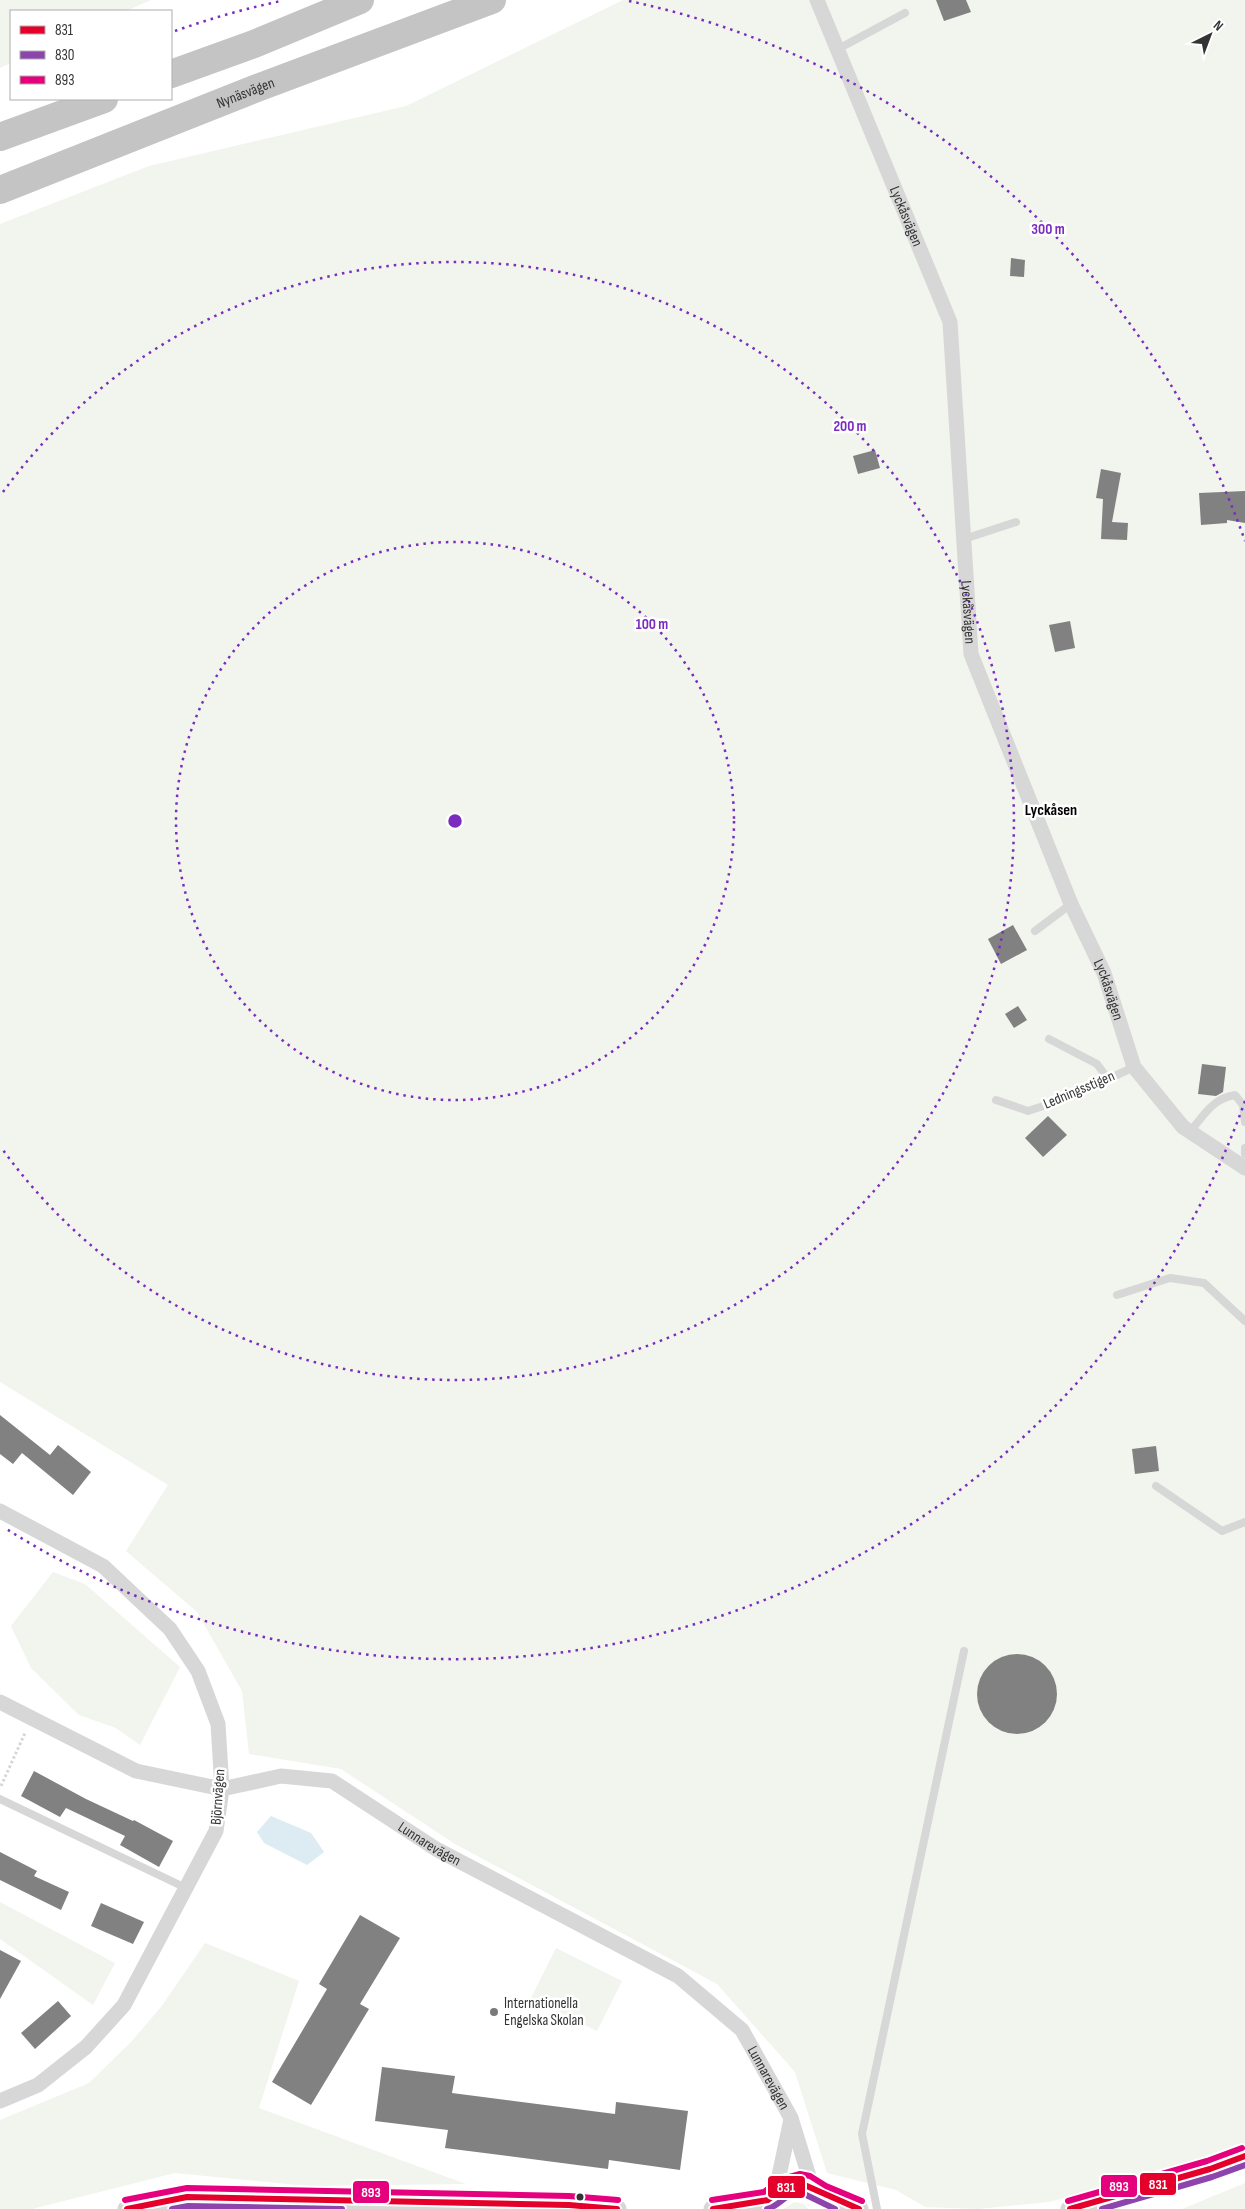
<svg xmlns="http://www.w3.org/2000/svg" width="1245" height="2209" font-family="'Sofia Sans Condensed',sans-serif">
<rect width="100%" height="100%" fill="#fff"/>
<!-- green -->
<g fill="#f1f5ed">
<path d="M0 0H151L126 11H11V63L0 68Z"/>
<path d="M623 0H1245V2145L1215 2158 1049 2202 978 2209 925 2207 896 2190 827 2173 795 2072 717 1984 455 1844 341 1769 249 1754 242 1691 197 1612 126 1551 168 1485 0 1382V224L149 166 406 106Z"/>
<path d="M53 1572 85 1584 180 1667 140 1745 116 1728 79 1715 31 1668 11 1626Z"/>
<path d="M0 1902 115 1963 93 2005 0 1939Z"/>
<path d="M205 1943 299 1981 259 2108 466 2184 307 2186 175 2173 32 2209H0V2120L89 2083 131 2042 161 2007Z"/>
<path d="M556 1948 622 1981 597 2031 531 1998Z"/>
<path d="M1245 2183V2209H1182Z"/>
<path d="M794 2202 804 2204 808 2209H784Z"/>
</g>
<!-- water -->
<path fill="#ddebf3" d="M271 1816 311 1833 324 1852 307 1865 264 1843 257 1832Z"/>
<!-- building -->
<g fill="#818181">
<path d="M936 0H966L971 12 944 21Z"/>
<path d="M1011 258 1025 260 1024 277 1010 276Z"/>
<path d="M875 450 880 468 858 474 853 456Z"/>
<path d="M1101 469 1121 473 1112 522 1128 523 1127 540 1101 539 1103 499 1096 498Z"/>
<path d="M1245 491V523L1227 520V523L1201 525 1199 493Z"/>
<path d="M1070 621 1075 648 1055 652 1049 625Z"/>
<path d="M1013 925 1027 950 1001 964 988 939Z"/>
<path d="M1018 1006 1027 1020 1014 1028 1005 1014Z"/>
<path d="M1202 1064 1226 1067 1223 1092 1216 1096 1198 1094Z"/>
<path d="M1048 1116 1067 1135 1043 1157 1025 1138Z"/>
<path d="M0 1415 50 1455 58 1445 91 1472 73 1495 22 1453 13 1464 0 1454Z"/>
<path d="M1156 1446 1159 1471 1135 1474 1132 1449Z"/>
<circle cx="1017" cy="1694" r="40"/>
<path d="M34 1771 86 1799 133 1821 134 1820 173 1841 159 1867 120 1845 125 1836 66 1808 60 1817 21 1796Z"/>
<path d="M0 1852 37 1871 34 1876 69 1892 61 1910 0 1880Z"/>
<path d="M101 1903 144 1922 133 1944 91 1926Z"/>
<path d="M360 1915 400 1938 360 2004 369 2009 311 2105 272 2082 327 1989 319 1984Z"/>
<path d="M0 1950 21 1961 0 1999Z"/>
<path d="M58 2001 71 2016 35 2049 21 2033Z"/>
<path d="M382 2067 455 2076 452 2093 615 2114 616 2102 688 2111 680 2170 609 2160 608 2169 445 2148 448 2130 375 2121Z"/>
</g>
<g fill="none" stroke-linecap="round" stroke-linejoin="round">
<!-- path -->
<path stroke="#d6d6d6" stroke-width="3" stroke-dasharray="2.5 2.5" stroke-linecap="butt" d="M1 1786 25 1733"/>
<!-- service -->
<g stroke="#d7d7d7" stroke-width="8">
<path d="M838 49 905 13"/>
<path d="M964 539 1016 522"/>
<path d="M1035 931 1071 904"/>
<path d="M1049 1039 1097 1064 1108 1079"/>
<path d="M996 1100 1028 1111 1065 1099 1134 1067"/>
<path d="M1190 1132C1203 1116 1213 1098 1235 1095L1243 1105 1245 1122"/>
<path d="M1245 1148V1154"/>
<path d="M1117 1295 1170 1278 1204 1283 1245 1321"/>
<path d="M1156 1486 1222 1531 1245 1522"/>
<path d="M0 1799 186 1888"/>
<path d="M877 2209 862 2134 964 1651"/>
</g>
<!-- minor -->
<g stroke="#d7d7d7" stroke-width="15">
<path id="s1" d="M817 0 950 322 971 654 1071 904 1104 973 1134 1067 1183 1127 1245 1168"/>
<path d="M0 1511 103 1566 170 1629 198 1671 218 1724 222 1789 216 1831 124 2005 86 2047 38 2085 0 2101"/>
<path id="s2" d="M0 1702 136 1771 222 1789 281 1776 332 1781 436 1849 678 1976 742 2030 791 2118 812 2186"/>
<path d="M776 2190 791 2119"/>
</g>
<!-- tertiary -->
<g stroke="#d7d7d7" stroke-width="19">
<path d="M127 2209 187 2197 569 2205 617 2209"/>
<path d="M713 2209 768 2200"/>
<path d="M765 2209C771 2189 790 2178 811 2186 815 2188 819 2192 823 2195 835 2200 848 2204 859 2209"/>
<path d="M1070 2209 1210 2169 1245 2156"/>
</g>
<!-- motorway -->
<g stroke="#c4c4c4" stroke-width="28">
<path d="M171 74 254 44 360 0"/>
<path d="M0 137 104 99"/>
<path id="s3" d="M0 190 257 88 492 0"/>
</g>
<defs>
<g id="bus-1">
<path d="M127 2209 187 2197 569 2205 617 2209"/>
<path d="M713 2209 768 2200 783 2188 800 2183 859 2209"/>
<path d="M1070 2209 1210 2169 1245 2156"/>
</g>
<g id="bus-2">
<path d="M172 2209 188 2206 342 2209"/>
<path d="M767 2209C780 2206 785 2193 800 2192L835 2209"/>
<path d="M1102 2209 1212 2177 1245 2165"/>
</g>
<g id="bus-3">
<path d="M125 2200 187 2188 569 2196 618 2200"/>
<path d="M712 2200 764 2192 779 2180 800 2174 810 2176 826 2186 862 2201"/>
<path d="M1068 2201 1207 2161 1242 2148"/>
</g>
</defs>
<!-- bus-1 casing -->
<use href="#bus-1" stroke="#fff" stroke-width="10"/>
<!-- bus-2 casing -->
<use href="#bus-2" stroke="#fff" stroke-width="10"/>
<!-- bus-3 casing -->
<use href="#bus-3" stroke="#fff" stroke-width="10"/>
<!-- bus-1 -->
<use href="#bus-1" stroke="#e4002b" stroke-width="6"/>
<!-- bus-2 -->
<use href="#bus-2" stroke="#8e44ad" stroke-width="6"/>
<!-- bus-3 -->
<use href="#bus-3" stroke="#e5007d" stroke-width="6"/>
</g>
<!-- distance rings -->
<g fill="none" stroke="#7b2cbf" stroke-width="2.5" stroke-dasharray="2.5 5">
<circle cx="455" cy="821" r="279"/>
<path d="M3 492A559 559 0 1 1 3 1150"/>
<path d="M1245 1101A838 838 0 0 1 5 1528M175 31A838 838 0 0 1 281 1M629 1A838 838 0 0 1 1245 541"/>
</g>
<!-- markers -->
<circle fill="#7a7a7a" stroke="#fff" stroke-width="2" cx="494" cy="2012" r="5"/>
<circle fill="#333" stroke="#fff" stroke-width="2" cx="580" cy="2197" r="4.5"/>
<g text-anchor="middle" dominant-baseline="central" stroke-width="5" stroke-linejoin="round" paint-order="stroke">
<!-- street labels -->
<g font-size="15" fill="#333" stroke="#fff">
<text stroke="none"><textPath href="#s3" startOffset="264">Nynäsvägen</textPath></text>
<text stroke="none"><textPath href="#s1" startOffset="234">Lyckåsvägen</textPath></text>
<text stroke="none"><textPath href="#s1" startOffset="639">Lyckåsvägen</textPath></text>
<text stroke="none"><textPath href="#s1" startOffset="1044">Lyckåsvägen</textPath></text>
<text transform="translate(1079 1090) rotate(-23)">Ledningsstigen</text>
<text transform="translate(218 1797) rotate(-86)">Björnvägen</text>
<text stroke="none"><textPath href="#s2" startOffset="468">Lunnarevägen</textPath></text>
<text stroke="none"><textPath href="#s2" startOffset="888">Lunnarevägen</textPath></text>
</g>
<!-- poi labels -->
<g font-size="15" fill="#333" stroke="#fff" text-anchor="start">
<text x="504" y="2003">Internationella<tspan x="504" dy="17">Engelska Skolan</tspan></text>
</g>
<!-- neighbourhood labels -->
<g font-size="16" font-weight="bold" fill="#000" stroke="#fff">
<text x="1051" y="810">Lyckåsen</text>
</g>
</g>
<circle cx="455" cy="821" r="8" fill="#7b2cbf" stroke="#fff" stroke-width="2.5"/>
<g font-size="15" text-anchor="middle" font-weight="bold" fill="#7b2cbf" stroke="#fff" stroke-width="5" stroke-linejoin="round" paint-order="stroke">
<text x="1048" y="234">300 m</text>
<text x="850" y="431">200 m</text>
<text x="652" y="629">100 m</text>
</g>
<g stroke="#fff" stroke-width="2">
<rect x="1139" y="2172" width="38" height="24" rx="5" fill="#e4002b"/>
<rect x="1100" y="2174" width="38" height="24" rx="5" fill="#e5007d"/>
<rect x="767" y="2175" width="39" height="24" rx="5" fill="#e4002b"/>
<rect x="352" y="2180" width="38" height="24" rx="5" fill="#e5007d"/>
</g>
<g font-size="14" text-anchor="middle" font-weight="bold" fill="#fff">
<text x="1158" y="2189">831</text>
<text x="1119" y="2191">893</text>
<text x="786" y="2192">831</text>
<text x="371" y="2197">893</text>
</g>
<!-- legend -->
<rect x="10" y="10" width="162" height="90" fill="#ffffff" stroke="#adadad"/>
<rect x="20" y="26" width="25" height="8" fill="#e4002b" stroke="#adadad"/>
<text x="55" y="35" font-size="15" fill="#333333">831</text>
<rect x="20" y="51" width="25" height="8" fill="#8e44ad" stroke="#adadad"/>
<text x="55" y="60" font-size="15" fill="#333333">830</text>
<rect x="20" y="76" width="25" height="8" fill="#e5007d" stroke="#adadad"/>
<text x="55" y="85" font-size="15" fill="#333333">893</text>
<!-- north arrow -->
<g transform="translate(1210 35) rotate(42)" stroke="#ffffff" stroke-width="4" paint-order="stroke">
<path d="M0-4L9 19L0 12L-9 19Z" fill="#333333"/>
<text y="-8" font-size="14" font-weight="bold" text-anchor="middle" fill="#333333">N</text>
</g>
</svg>
